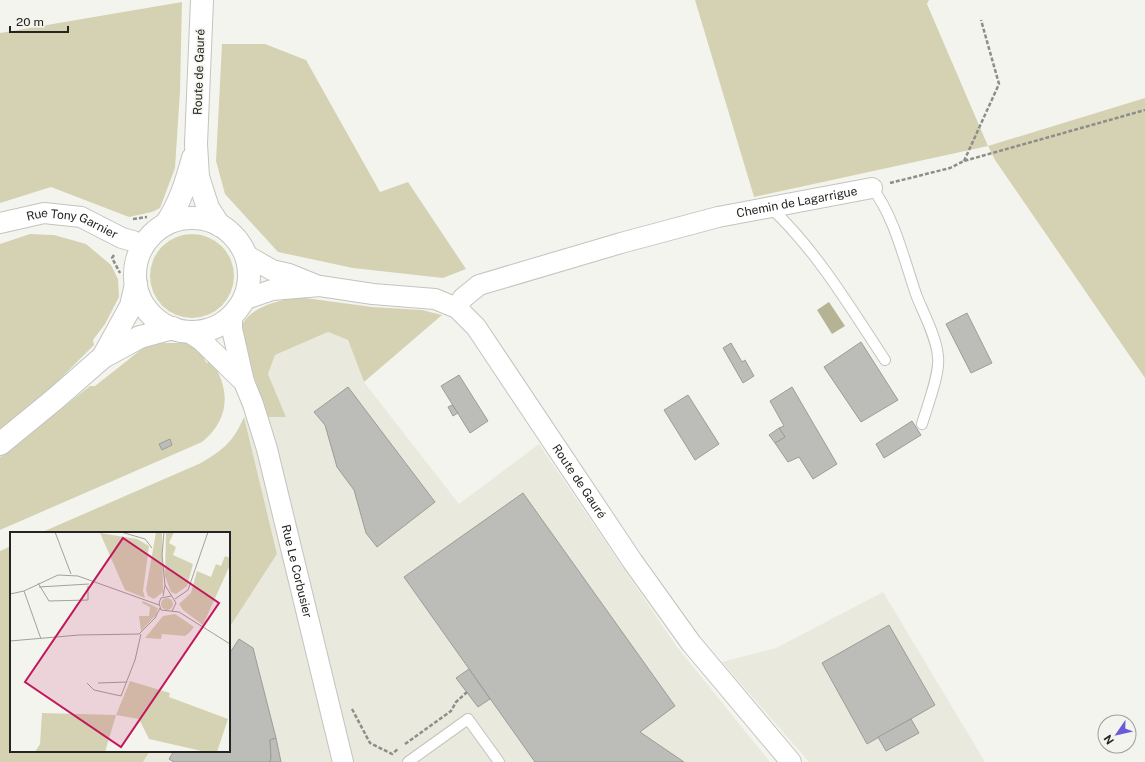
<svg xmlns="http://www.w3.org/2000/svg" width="1145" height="762" font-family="'Public Sans',sans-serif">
<rect width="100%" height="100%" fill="#f4f4ef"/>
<!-- built -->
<g fill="#eae9dd">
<path d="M328 332 348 340 364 382 459 504 539 444 677 647 770 762H143L150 751H229V628L277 554 244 417H286L268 374 275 355Z"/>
<path d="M883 592 985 762H809L722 662 776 648Z"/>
</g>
<!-- green -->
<g fill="#d5d2b3">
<path d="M695 0H929L927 4 988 146 1145 98V378L995 160 988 146 754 197Z"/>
<path d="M182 2 180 91 175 168 160 208 152 212 129 217 51 187 0 203V33Z"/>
<path d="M222 44H265L306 60 380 192 408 182 466 269 443 278 353 268 278 252 225 194 216 161Z"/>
<circle cx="192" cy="276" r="42"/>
<path d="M30 234 54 235 86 244 111 265 118 279 119 297 105 324 93 340 94 345 53 386 0 430V244Z"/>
<path d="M298 297 372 307 422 310 442 315 364 382 348 340 328 332 275 355 268 374 286 417H268L239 334C240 331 241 326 243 323 255 305 278 301 298 297Z"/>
<path d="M162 343H185L200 351 207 357 204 359 207 363 211 360C231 390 230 419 202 442L0 530V457L90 386H95L147 345Z"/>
<path d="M244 417 277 554 229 628V533H40L201 463C223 450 234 441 244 417Z"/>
<path d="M11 546V751H150L143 762H0V551Z"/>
</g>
<!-- water -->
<path fill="#b6b394" d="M829 302 845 326 832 334 817 310Z"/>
<!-- building -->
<g fill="#bcbcb8" stroke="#9c9c98">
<path d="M967 313 992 363 971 373 946 324Z"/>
<path d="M861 342 898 400 861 422 824 367Z"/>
<path d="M731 343 742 362 745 360 754 376 743 383 723 348Z"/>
<path d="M459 375 488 421 470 433 441 386Z"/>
<path d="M348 387 435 502 377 547 366 533 354 490 337 467 325 425 314 412Z"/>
<path d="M792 387 837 464 813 479 799 457 788 462 775 443 785 437 779 428 784 426 770 401Z"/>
<path d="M688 395 719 444 695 460 664 410Z"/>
<path d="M452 405 458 413 453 416 448 407Z"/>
<path d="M912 421 921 435 884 458 876 444Z"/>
<path d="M779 428 785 437 775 443 769 435Z"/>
<path d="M170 439 172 445 162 450 159 444Z"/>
<path d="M523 493 675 706 640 732 684 762H535L404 577Z"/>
<path d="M889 625 935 705 867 744 822 663Z"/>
<path d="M239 639 253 648 276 738 270 740 271 757 270 762H174L169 759 174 751H229V654Z"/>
<path d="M469 669 490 699 478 707 456 678Z"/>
<path d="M911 719 919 733 886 751 878 737Z"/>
<path d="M276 738 281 762H270L271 757 270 740Z"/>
</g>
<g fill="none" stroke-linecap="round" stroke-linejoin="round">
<defs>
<g id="service">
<path d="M872 188C894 215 905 263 917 297 924 314 937 339 938 357 940 374 927 407 922 424"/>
<path d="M770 207C817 251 850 307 885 360"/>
<path d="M408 762 468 719 499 762"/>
</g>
<g id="minor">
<path id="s1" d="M0 223 44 213 81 217 122 238 133 241 142 247"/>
<path d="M246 255 272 270 289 274 316 285"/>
<path id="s2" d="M243 300 272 290 320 286 373 294 435 299 457 308 476 327 633 562 691 643 791 762"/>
<path id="s3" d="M457 308 463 298 479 285 621 243 718 217 872 188"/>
<path id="s4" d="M232 316V329L244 382 253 404 267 449 343 762"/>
<path d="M187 331 202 341 244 382"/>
</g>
<g id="tertiary">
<path d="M202 0 196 144 198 177 208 208 219 225"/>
<circle cx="192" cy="275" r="57"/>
<path d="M166 224C180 203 186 183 193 158"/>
<path d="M103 357 131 306 136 284"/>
<path d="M0 444 55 399 103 357 140 337 173 328"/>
</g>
</defs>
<!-- service casing -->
<use href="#service" stroke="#c3c3bf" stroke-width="12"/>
<!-- minor casing -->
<use href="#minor" stroke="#c3c3bf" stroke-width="22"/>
<!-- tertiary casing -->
<use href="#tertiary" stroke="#c3c3bf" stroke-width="24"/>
<!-- path -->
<g stroke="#8d8d8a" stroke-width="2.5" stroke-dasharray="4 2" stroke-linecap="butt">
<path d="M964 161 999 84 981 20"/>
<path d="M890 183 950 168 964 161 1145 110"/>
<path d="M133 219 147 217"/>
<path d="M114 255 112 258 120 273"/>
<path d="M352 709 370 743 392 754 398 749"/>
<path d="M405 744 451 711 456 702 467 692"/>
</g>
<!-- service -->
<use href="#service" stroke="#fff" stroke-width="10"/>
<!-- minor -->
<use href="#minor" stroke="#fff" stroke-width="20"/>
<!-- tertiary -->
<use href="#tertiary" stroke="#fff" stroke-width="22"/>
</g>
<g text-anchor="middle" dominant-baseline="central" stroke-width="3" stroke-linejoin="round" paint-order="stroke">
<!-- street labels -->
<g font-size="12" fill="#242422" stroke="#f4f4ef">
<text transform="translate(199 72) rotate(-88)">Route de Gauré</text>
<text stroke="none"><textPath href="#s3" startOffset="361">Chemin de Lagarrigue</textPath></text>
<text stroke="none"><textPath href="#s1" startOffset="75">Rue Tony Garnier</textPath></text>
<text stroke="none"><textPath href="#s2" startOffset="431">Route de Gauré</textPath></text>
<text stroke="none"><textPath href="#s4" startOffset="264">Rue Le Corbusier</textPath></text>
</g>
</g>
<!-- overview -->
<g transform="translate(10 532)">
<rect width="220" height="220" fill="#f4f4ef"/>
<path d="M146 0H152L153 60 144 67 138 64 136 58ZM156 0H164L159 11 166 15 163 23 183 32 177 54 166 62 161 60 155 44ZM90 1 127 7 139 14 133 59 135 66 115 58ZM215 24 220 26V33L193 93 173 78 169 72 181 61 187 39 201 45 206 32 211 34ZM151 72a6 6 0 1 1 12 0a6 6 0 1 1-12 0ZM133 69 148 76 146 83 131 99 129 84H139L140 75 132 71ZM165 82 184 95 180 100 175 104 152 102 151 107 135 106 153 84ZM120 149 160 161 159 165 218 187 207 220H196L139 207 129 187 106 183 95 220H25L30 212 32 181 106 183Z" fill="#d5d2b3"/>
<path fill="none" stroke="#a1a19d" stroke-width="1" d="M45 0 61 42M111 0 135 7 142 16M28 51 39 69 78 68V54M155 53 166 71 162 79M29 55 79 52M0 62 14 59M153 64 155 53 152 23 154 0M161 64 151 66 149 71 151 78 169 80 220 112M165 67 178 58 198 0M31 107 14 59 48 43 68 44 149 73M0 109 69 103 129 102 145 86 150 76M77 151 84 158 111 164 125 128 131 102M88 151 117 150"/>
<path fill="#c2185b" fill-opacity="0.15" stroke="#c2185b" stroke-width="2" d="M113 6 209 71 111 215 15 150Z"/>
<rect width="220" height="220" fill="none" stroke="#242422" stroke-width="2"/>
</g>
<!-- north arrow -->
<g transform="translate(1117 734) rotate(236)"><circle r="19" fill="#f4f4ef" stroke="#a1a19d"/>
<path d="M0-3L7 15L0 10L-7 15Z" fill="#695dd7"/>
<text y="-6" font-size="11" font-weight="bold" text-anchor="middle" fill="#242422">N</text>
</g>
<!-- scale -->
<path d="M10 26v6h58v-6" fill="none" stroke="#242422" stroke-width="2"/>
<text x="16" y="26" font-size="12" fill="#242422" stroke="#f4f4ef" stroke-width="3" paint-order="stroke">20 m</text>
</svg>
